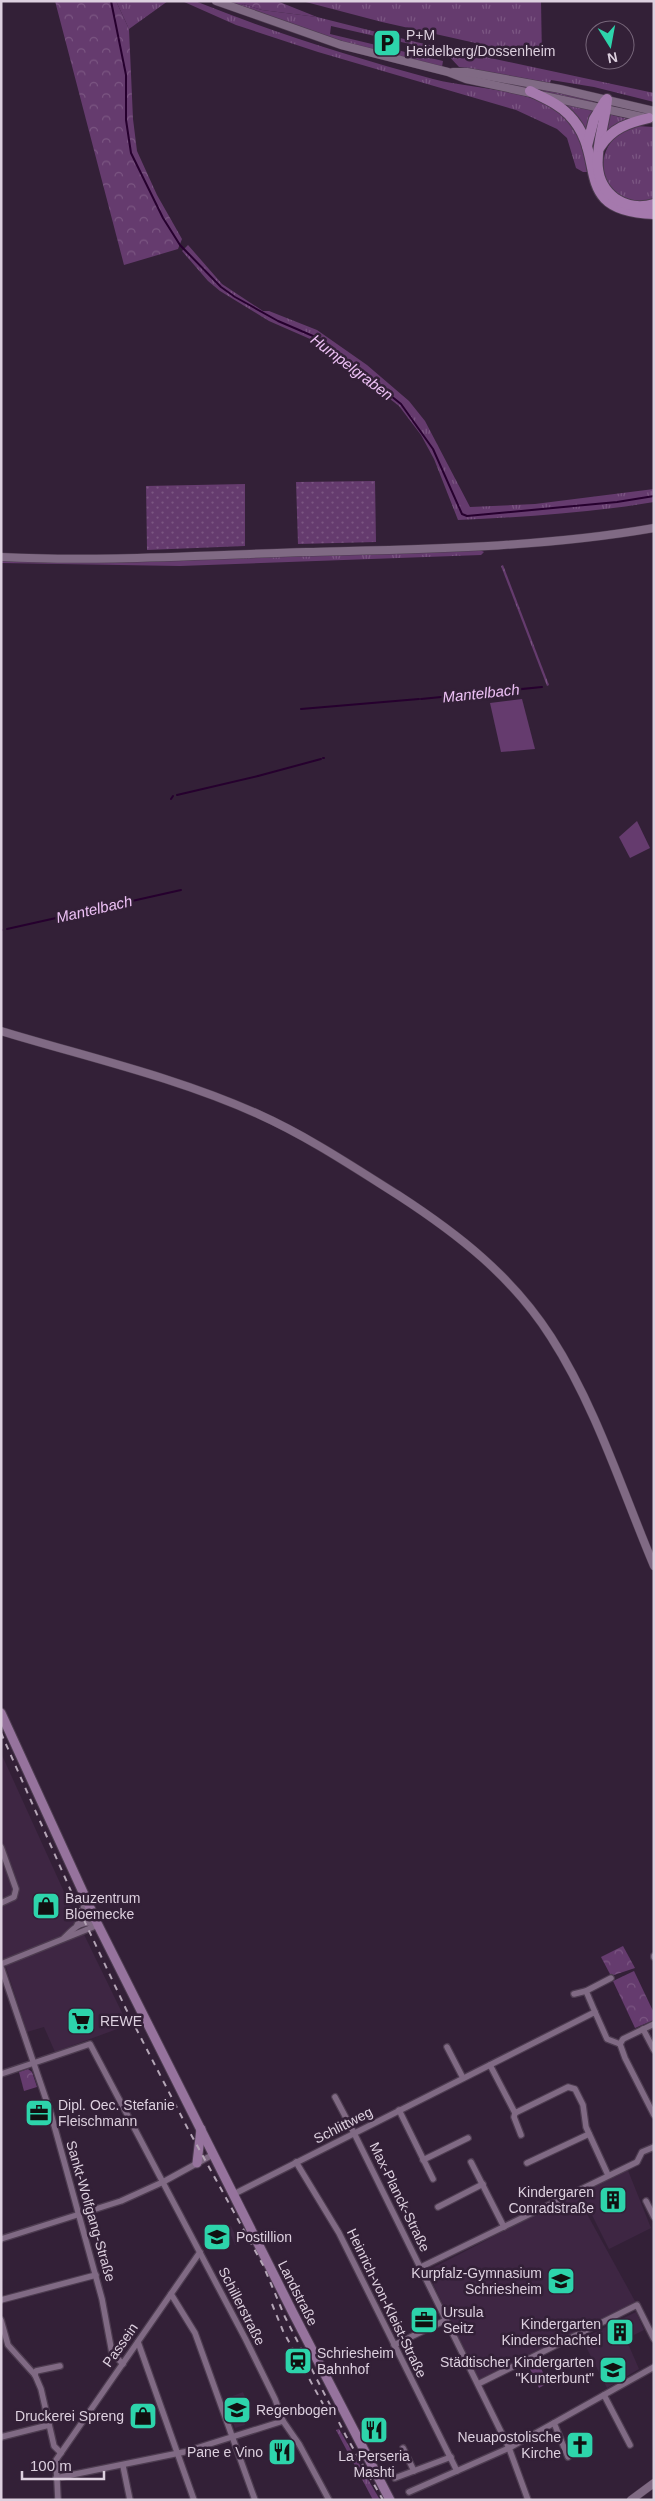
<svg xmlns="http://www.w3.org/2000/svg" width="655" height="2501" font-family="Arial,sans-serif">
<defs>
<pattern id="grass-tufts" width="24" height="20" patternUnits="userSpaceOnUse" patternTransform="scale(1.25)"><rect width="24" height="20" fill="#653b6e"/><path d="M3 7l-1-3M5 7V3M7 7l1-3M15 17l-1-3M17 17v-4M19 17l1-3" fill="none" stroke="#7b5682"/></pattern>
<pattern id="forest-crowns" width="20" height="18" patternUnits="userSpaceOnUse" patternTransform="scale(1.25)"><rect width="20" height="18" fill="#653b6e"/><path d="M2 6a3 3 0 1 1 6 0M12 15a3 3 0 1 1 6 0" fill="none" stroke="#7b5682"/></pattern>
<pattern id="garden-dots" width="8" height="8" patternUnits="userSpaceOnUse" patternTransform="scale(1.25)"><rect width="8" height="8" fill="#653b6e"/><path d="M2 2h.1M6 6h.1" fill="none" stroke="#7b5682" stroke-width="1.8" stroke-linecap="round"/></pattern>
</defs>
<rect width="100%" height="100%" fill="#332037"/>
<!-- built -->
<g fill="#3e2643">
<path d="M1 1753 75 1916 128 2025 55 2052 44 2027 27 2032 4 1961 1 1962Z"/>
<path d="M627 2168 651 2228 609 2249 580 2191Z"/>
<path d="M576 2194 636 2303 479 2380 427 2271Z"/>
<path d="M231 2226 239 2243 235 2245 230 2233 206 2245 203 2240Z"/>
<path d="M636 2312 644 2330 626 2339 639 2369 607 2388 582 2339Z"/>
<path d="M243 2392 250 2409 241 2412 245 2425 235 2428 225 2399Z"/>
</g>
<!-- grass -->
<g fill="url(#grass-tufts)">
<path d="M116 1H168L129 29Z"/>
<path d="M182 1H195C272 32 352 57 433 79 476 90 526 87 563 114 580 127 584 152 587 172H583L576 168 567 138 557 129 516 110 318 52 236 25Z"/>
<path d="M302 1H541L542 58 382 22Z"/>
<path d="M243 4 262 10 317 17 416 42 654 93V102L594 87 551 80 550 83 459 67 445 52 331 26 330 34 443 61 442 67C372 53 306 30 238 7Z"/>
<path d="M465 75 585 98 594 102 593 103Z"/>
<path d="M563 103 595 111 586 138Z"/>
<path d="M608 114 633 120 603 133Z"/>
<path d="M637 126 654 127V201C648 201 640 203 634 202 607 197 594 164 611 142 617 133 627 130 637 126Z"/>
<path d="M188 245 222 284 263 311H269L317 330 367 365 409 401 425 421 470 507 535 504 654 489V502C589 513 523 517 458 520L434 459 421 435 399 406 317 342 269 321 220 291 208 281 182 251Z"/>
<path d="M480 550 484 552 481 555 180 566 1 563V561L102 562Z"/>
<path d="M503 565 549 685 547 686 501 566Z"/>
<path d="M339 2429 380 2500H373L336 2430Z"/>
</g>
<!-- forest -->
<g fill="url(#forest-crowns)">
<path d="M55 1H116L129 29 133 119 137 151 157 195 182 239 178 249 124 265Z"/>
<path d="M225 1H277L317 17 262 10 243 4 238 7Z"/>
<path d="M623 1946 635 1968 611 1976 601 1957Z"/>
<path d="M634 1971 654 2013V2020L635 2028 613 1981Z"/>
<path d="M28 2069 32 2072 37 2087 24 2091 19 2072Z"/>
</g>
<!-- garden -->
<g fill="url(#garden-dots)">
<path d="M375 481 376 542 298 544 296 482Z"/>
<path d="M245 484V546L147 550 146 486Z"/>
</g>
<!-- pitch -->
<g fill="#653b6e">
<path d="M522 699 535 749 501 752 490 703Z"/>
<path d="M637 821 650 848 630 858 619 837Z"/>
<path d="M537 2360 548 2383 539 2388 528 2365Z"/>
</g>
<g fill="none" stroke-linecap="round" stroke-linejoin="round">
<!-- stream -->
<g stroke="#26002e" stroke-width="2">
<path d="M111 1 126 75V120L131 153 163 218 180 245 221 287 235 297 278 321 320 339 401 404 433 449 462 514 467 516 617 502 654 496"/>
<path d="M421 699 542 687"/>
<path d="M301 709 419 699"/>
<path d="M323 758H324"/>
<path d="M258 776 321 759"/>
<path d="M177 795 258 776"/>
<path d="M171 799 173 796"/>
<path d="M7 929 181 890"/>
<path d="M1 930H2"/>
</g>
<defs>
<g id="street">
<path d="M1 1847 16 1889 14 1897 1 1903"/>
<path d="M77 1925 82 1916 85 1899"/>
<path d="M64 1938C75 1927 82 1919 98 1925"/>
<path d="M654 1956V1957"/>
<path d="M1 1964 98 1925"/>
<path d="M1 1967 51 2114 102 2299 112 2353 123 2364"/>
<path d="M586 1991 595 2012"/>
<path d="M574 1994 586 1991 611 1978"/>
<path d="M643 2029 654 2050"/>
<path d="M620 2044 625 2058 654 2115"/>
<path d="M620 2044 623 2039 654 2024"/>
<path d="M447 2047 463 2078"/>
<path d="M490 2065 515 2113 568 2087 575 2089 583 2105 586 2127 608 2175"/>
<path d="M1 2074 90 2044 246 2340 275 2399 283 2421 299 2444 329 2500"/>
<path d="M335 2097 354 2133 509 2448 528 2500"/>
<path d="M399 2110 433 2179"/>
<path d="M515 2113 514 2117 521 2135"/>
<path d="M423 2160 468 2138"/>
<path d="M296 2162 339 2233 457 2471"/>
<path d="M471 2162 504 2227"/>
<path d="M527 2163 589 2134"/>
<path d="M234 2194 595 2012 607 2039 620 2044"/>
<path d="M646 2201 654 2217"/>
<path d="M438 2207 483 2184"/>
<path d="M1 2239 121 2201 163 2182 214 2154"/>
<path d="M421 2267 637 2162 642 2152 654 2147"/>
<path d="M171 2294 195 2333 255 2500"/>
<path d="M1 2300 96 2275"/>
<path d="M1 2320 8 2345 35 2375 41 2389 54 2446 61 2453"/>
<path d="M138 2342 194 2500"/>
<path d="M394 2345 446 2320"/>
<path d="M35 2375 36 2371 60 2366"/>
<path d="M478 2384 637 2305 654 2339"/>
<path d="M604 2395 630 2445"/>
<path d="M554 2423 568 2457"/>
<path d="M1 2437 49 2425"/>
<path d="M403 2448 414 2471"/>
<path d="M123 2466 130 2500"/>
<path d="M56 2478 184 2452 283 2421"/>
<path d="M395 2478 451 2457"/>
<path d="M409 2492 509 2448 654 2367"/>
<path d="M58 2500 56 2460 200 2252"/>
</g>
<g id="secondary">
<path d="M216 1 341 45 448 72 466 79 647 118"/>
<path d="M453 72H467L560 89 654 111"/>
<path d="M1 557C103 562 205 555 307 552 423 549 539 548 654 528"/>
<path d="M1 1031C87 1057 176 1077 258 1114 307 1136 352 1166 398 1195 458 1234 512 1276 551 1337 596 1407 622 1490 654 1566"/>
<path d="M631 2500 654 2483"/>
</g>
<g id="primary">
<path d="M1 1713 98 1925 293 2313 390 2500"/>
<path d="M197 2163 201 2129"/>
</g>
<g id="highway">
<path d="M530 91C544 98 559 104 569 115 610 157 568 211 654 214"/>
<path d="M607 99C605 132 582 175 616 199 627 206 641 208 654 204"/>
<path d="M587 146 594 119 605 101"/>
<path d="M600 147C612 128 628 123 649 118"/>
</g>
</defs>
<!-- street casing -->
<use href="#street" stroke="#4d3c50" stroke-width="8"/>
<!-- secondary casing -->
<use href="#secondary" stroke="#4d3c50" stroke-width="9"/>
<!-- primary casing -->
<use href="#primary" stroke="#4d3c50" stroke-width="11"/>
<!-- highway casing -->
<use href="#highway" stroke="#4d3c50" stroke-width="12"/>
<!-- street -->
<use href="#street" stroke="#806a84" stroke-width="5.5"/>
<!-- secondary -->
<use href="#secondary" stroke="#806a84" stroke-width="8"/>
<!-- primary -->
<use href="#primary" stroke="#96739d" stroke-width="9"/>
<!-- highway -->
<use href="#highway" stroke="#a579ad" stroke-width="10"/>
<!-- rail -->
<g stroke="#b4a5b6" stroke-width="2" stroke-dasharray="6 6" stroke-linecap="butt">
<path d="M1 1733 82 1916 126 2009 188 2129 263 2265 285 2317 346 2436 383 2500"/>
<path d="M272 2304 283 2331 323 2404"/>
</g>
</g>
<!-- icons -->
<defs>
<symbol id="parking-square" viewBox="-11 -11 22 22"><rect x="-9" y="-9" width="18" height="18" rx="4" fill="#2dd4ab" stroke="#332037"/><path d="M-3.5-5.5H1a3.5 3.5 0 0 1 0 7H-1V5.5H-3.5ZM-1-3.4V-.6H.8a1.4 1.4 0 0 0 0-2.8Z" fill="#111"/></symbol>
<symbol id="shop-square" viewBox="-11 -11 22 22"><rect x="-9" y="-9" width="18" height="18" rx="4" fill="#2dd4ab" stroke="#332037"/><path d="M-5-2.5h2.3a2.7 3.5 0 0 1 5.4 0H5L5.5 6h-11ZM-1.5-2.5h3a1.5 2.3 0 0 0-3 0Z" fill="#111"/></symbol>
<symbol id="supermarket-square" viewBox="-11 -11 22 22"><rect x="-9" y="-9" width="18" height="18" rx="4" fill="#2dd4ab" stroke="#332037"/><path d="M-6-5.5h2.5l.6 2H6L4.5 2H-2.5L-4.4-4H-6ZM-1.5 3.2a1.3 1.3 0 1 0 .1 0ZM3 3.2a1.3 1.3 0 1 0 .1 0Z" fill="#111"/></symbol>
<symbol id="office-square" viewBox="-11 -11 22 22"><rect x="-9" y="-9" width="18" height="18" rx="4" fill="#2dd4ab" stroke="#332037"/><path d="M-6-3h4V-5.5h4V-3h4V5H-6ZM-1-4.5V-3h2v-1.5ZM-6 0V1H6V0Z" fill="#111"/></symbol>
<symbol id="building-square" viewBox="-11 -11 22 22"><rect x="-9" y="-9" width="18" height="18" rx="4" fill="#2dd4ab" stroke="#332037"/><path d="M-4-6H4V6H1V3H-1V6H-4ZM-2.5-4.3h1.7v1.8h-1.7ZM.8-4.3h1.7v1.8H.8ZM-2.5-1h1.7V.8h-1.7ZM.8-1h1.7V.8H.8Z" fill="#111"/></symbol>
<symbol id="school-square" viewBox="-11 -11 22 22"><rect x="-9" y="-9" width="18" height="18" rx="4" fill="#2dd4ab" stroke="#332037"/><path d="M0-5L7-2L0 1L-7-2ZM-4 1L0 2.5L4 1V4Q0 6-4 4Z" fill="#111"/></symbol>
<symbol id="station-square" viewBox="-11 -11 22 22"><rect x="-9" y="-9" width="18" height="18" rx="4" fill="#2dd4ab" stroke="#332037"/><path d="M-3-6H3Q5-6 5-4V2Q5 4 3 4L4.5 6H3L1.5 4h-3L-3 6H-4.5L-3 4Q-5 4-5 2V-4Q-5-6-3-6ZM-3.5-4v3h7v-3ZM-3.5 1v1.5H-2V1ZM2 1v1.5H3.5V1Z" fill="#111"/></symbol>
<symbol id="restaurant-square" viewBox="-11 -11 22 22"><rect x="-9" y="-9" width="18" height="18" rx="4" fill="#2dd4ab" stroke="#332037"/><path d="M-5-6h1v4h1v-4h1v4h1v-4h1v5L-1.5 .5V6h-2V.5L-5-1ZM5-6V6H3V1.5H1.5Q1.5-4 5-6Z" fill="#111"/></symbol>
<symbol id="church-square" viewBox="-11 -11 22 22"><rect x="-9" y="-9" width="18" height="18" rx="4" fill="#2dd4ab" stroke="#332037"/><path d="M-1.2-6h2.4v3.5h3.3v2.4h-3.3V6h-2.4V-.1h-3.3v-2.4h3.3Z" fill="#111"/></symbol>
</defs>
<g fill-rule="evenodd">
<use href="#parking-square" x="371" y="27" width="32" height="32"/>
<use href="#shop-square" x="30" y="1890" width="32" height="32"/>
<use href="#supermarket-square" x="65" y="2005" width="32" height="32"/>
<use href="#office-square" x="23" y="2097" width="32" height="32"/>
<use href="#building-square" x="597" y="2184" width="32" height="32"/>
<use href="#school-square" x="201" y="2221" width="32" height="32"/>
<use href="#school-square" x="545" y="2265" width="32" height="32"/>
<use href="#office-square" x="408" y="2304" width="32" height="32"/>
<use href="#building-square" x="604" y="2316" width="32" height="32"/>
<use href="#station-square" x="282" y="2345" width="32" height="32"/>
<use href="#school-square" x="597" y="2354" width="32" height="32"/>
<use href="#school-square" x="221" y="2394" width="32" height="32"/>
<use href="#shop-square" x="127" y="2400" width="32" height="32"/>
<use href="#restaurant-square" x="358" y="2414" width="32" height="32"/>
<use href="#church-square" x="564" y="2429" width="32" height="32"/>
<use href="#restaurant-square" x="266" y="2436" width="32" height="32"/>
</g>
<g text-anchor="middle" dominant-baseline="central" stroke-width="5" stroke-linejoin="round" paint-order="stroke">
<!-- poi labels -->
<g font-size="14" fill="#ddd0df" stroke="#332037" text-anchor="start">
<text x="406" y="35">P+M<tspan x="406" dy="16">Heidelberg/Dossenheim</tspan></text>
<text x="65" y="1898">Bauzentrum<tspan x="65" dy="16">Bloemecke</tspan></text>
<text x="100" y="2021">REWE</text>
<text x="58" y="2105">Dipl. Oec. Stefanie<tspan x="58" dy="16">Fleischmann</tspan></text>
<text x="594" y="2192" text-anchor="end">Kindergaren<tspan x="594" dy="16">Conradstraße</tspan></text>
<text x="236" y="2237">Postillion</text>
<text x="542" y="2273" text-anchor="end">Kurpfalz-Gymnasium<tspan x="542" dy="16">Schriesheim</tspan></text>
<text x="443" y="2312">Ursula<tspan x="443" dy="16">Seitz</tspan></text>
<text x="601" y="2324" text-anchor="end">Kindergarten<tspan x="601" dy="16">Kinderschachtel</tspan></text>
<text x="317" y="2353">Schriesheim<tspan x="317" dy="16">Bahnhof</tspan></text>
<text x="594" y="2362" text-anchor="end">Städtischer Kindergarten<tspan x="594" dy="16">"Kunterbunt"</tspan></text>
<text x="256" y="2410">Regenbogen</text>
<text x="124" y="2416" text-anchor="end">Druckerei Spreng</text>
<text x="561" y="2437" text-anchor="end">Neuapostolische<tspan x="561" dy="16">Kirche</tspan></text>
<text x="263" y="2452" text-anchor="end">Pane e Vino</text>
<text x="374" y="2456" text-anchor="middle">La Perseria<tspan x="374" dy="16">Mashti</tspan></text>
</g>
<!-- street labels -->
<g font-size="14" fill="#ddd0df" stroke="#332037">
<text transform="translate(343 2125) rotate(-27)">Schlittweg</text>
<text transform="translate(400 2197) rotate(64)">Max-Planck-Straße</text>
<text transform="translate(91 2211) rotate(74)">Sankt-Wolfgang-Straße</text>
<text transform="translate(298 2293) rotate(63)">Landstraße</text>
<text transform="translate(387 2303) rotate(64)">Heinrich-von-Kleist-Straße</text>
<text transform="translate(242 2306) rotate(63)">Schillerstraße</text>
<text transform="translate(120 2345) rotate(-55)">Passein</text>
</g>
<!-- water labels -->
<g font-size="15" font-style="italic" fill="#edc0f5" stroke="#332037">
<text transform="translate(352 367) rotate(37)">Humpelgraben</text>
<text transform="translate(481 693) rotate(-6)">Mantelbach</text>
<text transform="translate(94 909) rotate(-13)">Mantelbach</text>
</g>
</g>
<!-- border -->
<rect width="655" height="2501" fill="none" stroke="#ddd0df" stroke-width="5"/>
<!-- north arrow -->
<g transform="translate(610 45) rotate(169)"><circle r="24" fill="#332037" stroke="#77667a"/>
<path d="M0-4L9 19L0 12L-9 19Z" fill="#2dd4ab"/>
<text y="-8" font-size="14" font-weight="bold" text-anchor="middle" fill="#ddd0df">N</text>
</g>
<!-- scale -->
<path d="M22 2471v8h82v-8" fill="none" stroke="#ddd0df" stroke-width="2.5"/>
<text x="30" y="2471" font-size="15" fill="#ddd0df" stroke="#332037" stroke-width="4" paint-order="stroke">100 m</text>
</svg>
